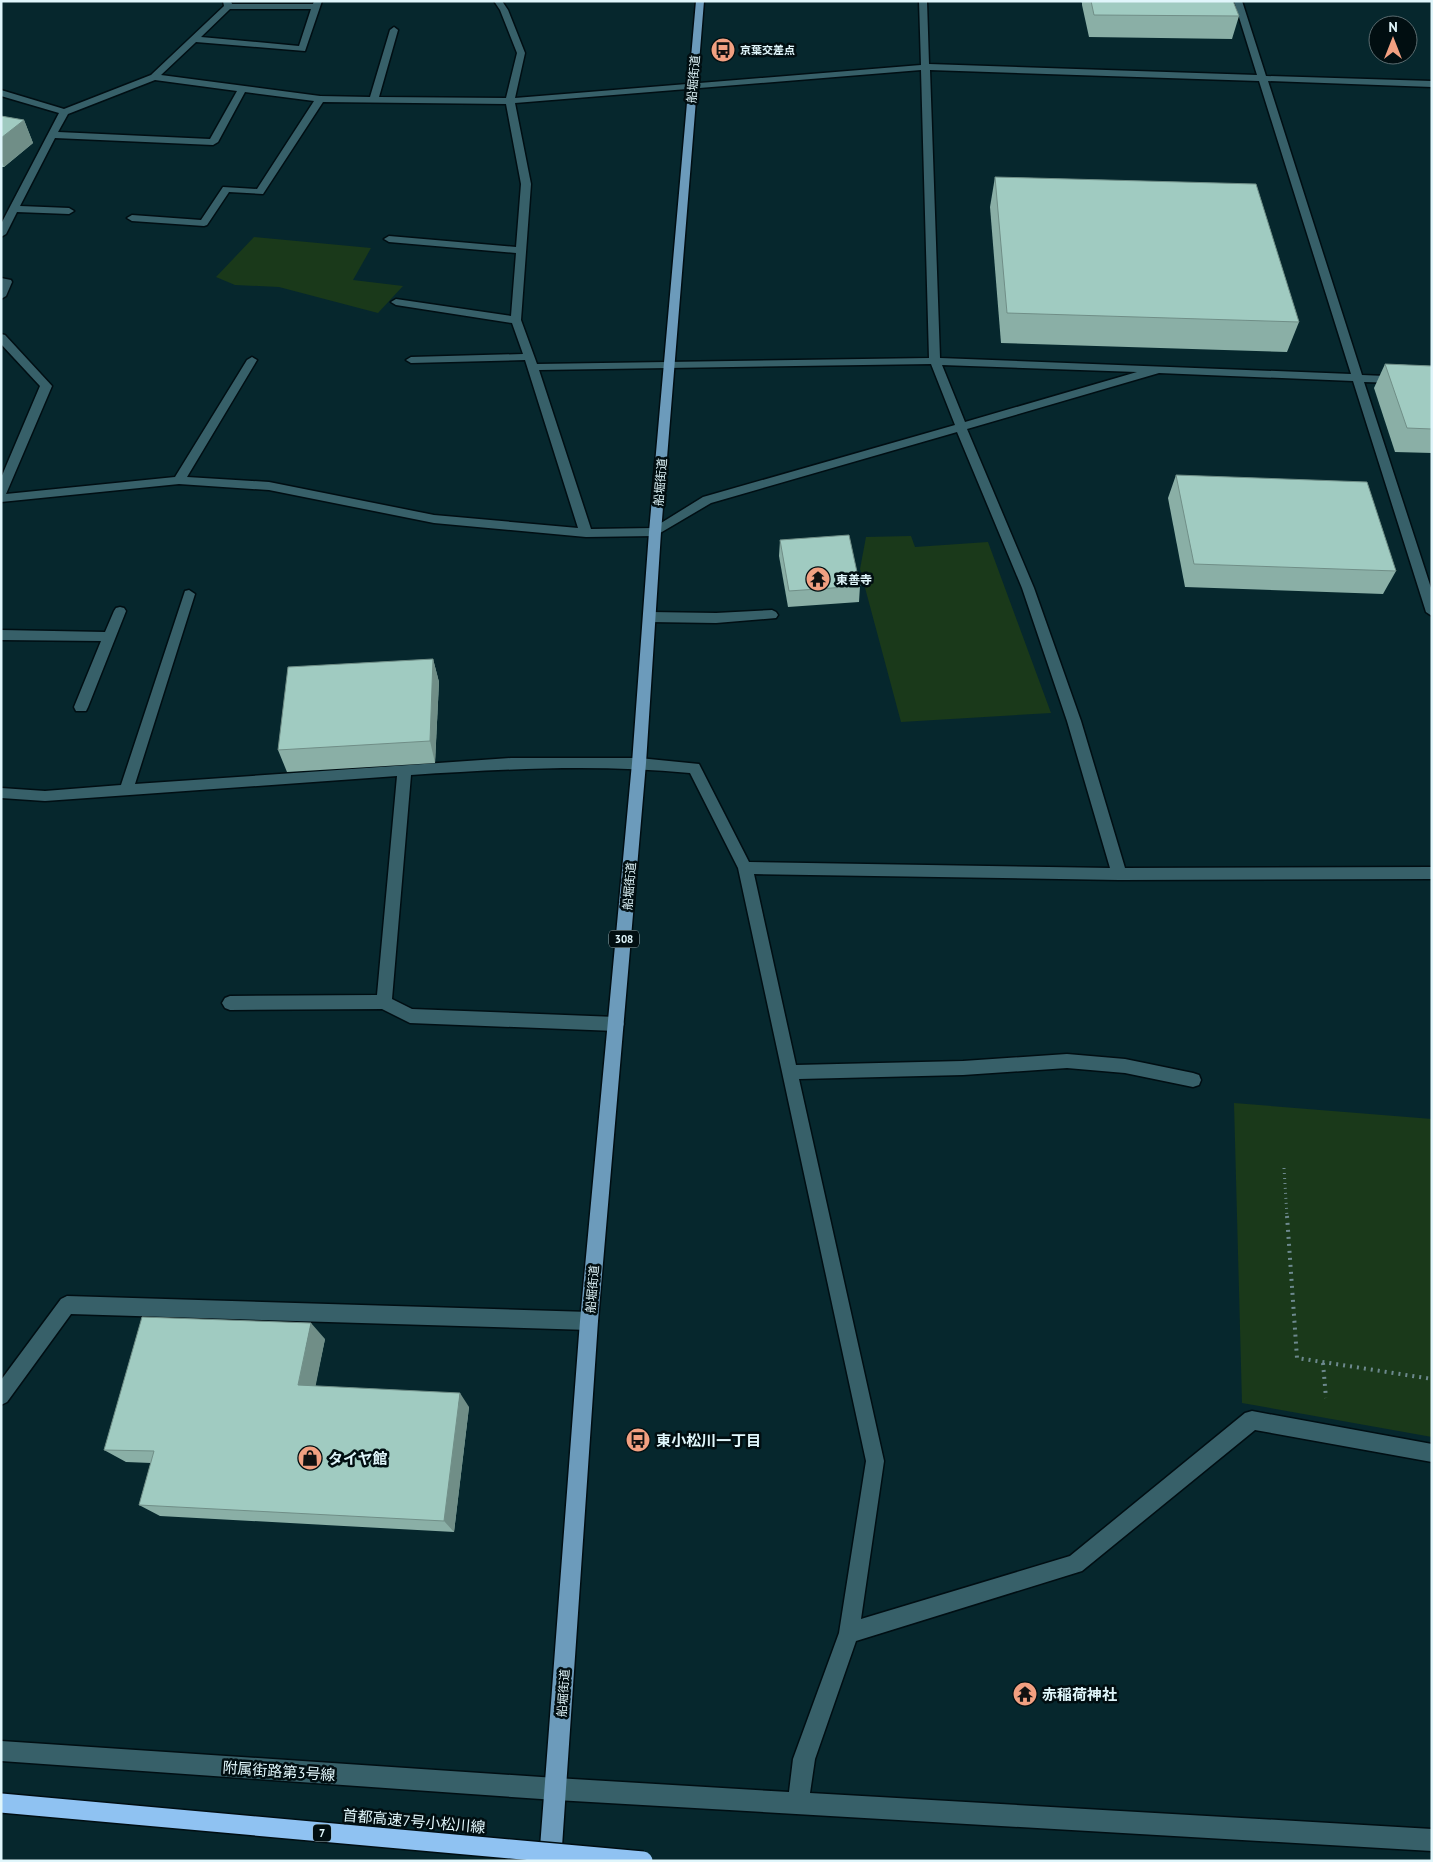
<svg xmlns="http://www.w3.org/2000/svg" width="1433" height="1862" font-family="'PT Sans','Noto Sans JP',sans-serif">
<rect width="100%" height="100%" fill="#06272d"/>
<!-- green -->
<g fill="#1a391a">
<path d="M254 237 371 248 353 280 403 286 378 313 279 287 235 285 216 277Z"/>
<path d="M911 536 915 547 988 542 1051 713 901 722 860 569 866 537Z"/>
<path d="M1234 1103 1432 1119V1437L1242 1403Z"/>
</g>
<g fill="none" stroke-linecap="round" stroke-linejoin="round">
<defs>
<g id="minor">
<path d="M223 1H231L232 4H313L314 1H322L305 51 196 42 161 75 320 96 370 97 390 30 394 27 398 30 379 97 506 98 517 53 500 10 494 1H502L508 10 525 53 515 98 921 65 919 1H927L929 64 1257 75 1234 1H1242L1266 76 1432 81V87L1268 81 1362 375 1432 378V384L1364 382 1432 591V616L1426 612 1353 381 1159 373 967 429 1034 588 1081 721 1125 868 1432 867V879L1119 880 754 874 796 1065 963 1061 1067 1054 1125 1059 1193 1073 1199 1075 1201 1080 1199 1085 1193 1087 1125 1073 1067 1068 963 1075 799 1079 884 1461 861 1619 1070 1556 1245 1413 1252 1411 1432 1444V1462L1255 1430 1082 1571 856 1641 815 1759 810 1793 1432 1829V1851L556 1800 1 1761V1741L556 1778 789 1792 793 1759 839 1633 866 1461 738 868 690 773C596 764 504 769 411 775L392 999 412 1009 616 1017 622 1019 624 1024 622 1029 616 1031 410 1023 382 1009 230 1010 225 1008 222 1003 225 998 230 996 377 995 397 776 45 801 1 798V788L45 791 121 785 185 591 189 590 195 594 135 784 511 758H639L699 764 749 862 1110 868 1067 721 1022 588 957 432 711 503 655 536 586 537 434 523 269 490 179 484 1 502V478L40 386 1 344V334L5 335 52 386 6 494 175 477 247 360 252 357 257 360 187 477 269 482 434 515 578 528 525 360 411 363 406 360 411 357 523 354 512 323 396 305 391 302 396 299 511 316 516 253 389 242 384 239 389 236 516 247 521 184 506 104 323 102 263 194 229 192 207 225 204 226 132 221 127 218 132 215 201 220 223 187 257 189 314 101 245 92 218 142 213 145 55 138 20 206 69 208 74 211 69 214 17 212 6 234 1 237V224L59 113 1 96V90L64 109 151 75 224 6ZM230 9H311L299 46 201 37ZM921 70 929 358 537 364 521 320 531 184 515 103ZM930 70 1259 81 1351 374 940 358ZM155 80 237 91 210 139 58 132 68 114ZM931 364 955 425 703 497 653 528 591 529 539 370ZM942 365 1137 372 965 422Z"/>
<path d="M1 278 11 280 12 282 6 296 1 299Z"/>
<path d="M120 607 124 608 126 611 88 707 86 711H76L74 707 101 641 1 640V630L105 632 114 611 116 608Z"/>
<path d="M772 610 776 612 778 615 776 618 716 623 650 622 646 620 644 617 646 614 650 612 716 613Z"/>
<path d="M67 1296 589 1312 595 1315 598 1321 595 1327 589 1330 71 1314 7 1402 1 1405V1380L61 1299Z"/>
</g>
<path id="major" d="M696 1H704L661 532 646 763 598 1321 561 1861H539L580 1321 632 763 649 532Z"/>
</defs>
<!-- minor casing -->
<use href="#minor" stroke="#000e13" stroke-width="3"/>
<!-- major casing -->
<use href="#major" stroke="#000e13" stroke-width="3"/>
<!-- path-far1 -->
<path stroke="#6d898e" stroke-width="3" stroke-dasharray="1 4" stroke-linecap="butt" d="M1284 1168 1287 1217"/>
<!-- path -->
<g stroke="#6d898e" stroke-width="4" stroke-dasharray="2 5" stroke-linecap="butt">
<path d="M1287 1216 1297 1358 1432 1379"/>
<path d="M1323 1363 1326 1398"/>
</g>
<!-- minor -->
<use href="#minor" fill="#376069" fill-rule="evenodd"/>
<!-- major -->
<use href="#major" fill="#6c9bbb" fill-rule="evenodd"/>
<defs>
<path id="highway-bridge" d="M1 1803 643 1861"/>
</defs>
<!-- highway-bridge casing -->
<use href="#highway-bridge" stroke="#000e13" stroke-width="22" stroke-linecap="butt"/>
<!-- highway-bridge -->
<use href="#highway-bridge" stroke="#8fc2f2" stroke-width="19"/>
</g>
<!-- wall -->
<g fill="#8aafa6">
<path d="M1081 1H1233L1239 16 1232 39 1089 37 1082 5V3Z"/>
<path d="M1 116 24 120 33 143 4 167H1Z"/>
<path d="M995 177 1299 322 1287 352 1001 343 990 207Z"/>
<path d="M1385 364 1432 366V453L1395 452 1374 388Z"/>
<path d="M1176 475 1396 571 1383 594 1185 587 1168 498Z"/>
<path d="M780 540 860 586 859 602 788 607 779 556Z"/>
<path d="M433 659 439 682 435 763 287 772 278 750Z"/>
<path d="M325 1339 315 1386 469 1407 454 1532 160 1516 139 1505 151 1463 126 1462 104 1450Z"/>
</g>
<!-- shaded-wall -->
<g fill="#708e87">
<path d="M24 120 33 143 4 167 1 160V138Z"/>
<path d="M433 659 439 682 435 763 430 741Z"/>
<path d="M311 1323 325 1339 313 1399 298 1385Z"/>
<path d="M460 1393 469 1407 454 1532 444 1521Z"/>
</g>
<!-- building -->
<g fill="#a0cbc1" stroke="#708e87">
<path d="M1091 1H1233L1239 16 1094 15Z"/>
<path d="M1 116 24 120 1 138Z"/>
<path d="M995 177 1256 184 1299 322 1007 313Z"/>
<path d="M1385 364 1432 366V429L1407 428Z"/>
<path d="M1176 475 1367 482 1396 571 1194 564Z"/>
<path d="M849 535 860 586 789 591 780 540Z"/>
<path d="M433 659 430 741 278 750 288 667Z"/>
<path d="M142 1317 311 1323 298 1385 460 1393 444 1521 139 1505 154 1451 104 1450Z"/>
</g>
<!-- icons -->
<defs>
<symbol id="bus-disc" viewBox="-11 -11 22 22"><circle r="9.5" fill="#f2a081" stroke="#010e11"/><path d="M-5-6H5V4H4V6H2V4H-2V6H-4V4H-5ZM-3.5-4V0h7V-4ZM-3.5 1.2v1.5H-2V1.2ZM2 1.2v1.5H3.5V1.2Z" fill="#111"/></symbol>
<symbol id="temple-disc" viewBox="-11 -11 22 22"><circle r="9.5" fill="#f2a081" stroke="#010e11"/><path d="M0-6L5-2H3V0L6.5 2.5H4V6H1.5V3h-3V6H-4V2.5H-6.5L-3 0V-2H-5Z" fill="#111"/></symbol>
<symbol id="shop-disc" viewBox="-11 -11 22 22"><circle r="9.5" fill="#f2a081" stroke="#010e11"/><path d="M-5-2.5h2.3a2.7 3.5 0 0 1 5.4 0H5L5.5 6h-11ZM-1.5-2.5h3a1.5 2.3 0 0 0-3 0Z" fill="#111"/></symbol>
</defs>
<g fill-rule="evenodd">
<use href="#bus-disc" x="709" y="36" width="28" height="28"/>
<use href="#temple-disc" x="804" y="565" width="28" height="28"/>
<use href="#bus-disc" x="624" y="1426" width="28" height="28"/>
<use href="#shop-disc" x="296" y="1444" width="28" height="28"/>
<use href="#temple-disc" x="1011" y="1680" width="28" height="28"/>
</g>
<g text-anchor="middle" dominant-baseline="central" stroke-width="5" stroke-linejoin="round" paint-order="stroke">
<!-- far-poi labels -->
<g font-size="11" font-weight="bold" fill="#e0f6fb" stroke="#010e11" text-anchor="start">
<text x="740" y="50">京葉交差点</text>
</g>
<!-- shield labels -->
<g fill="#010e11" stroke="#9db0b5" stroke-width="1">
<rect x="609" y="930.5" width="30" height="17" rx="4"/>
<rect x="313" y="1824.5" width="18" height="17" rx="4"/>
</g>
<g font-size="11" font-weight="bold" fill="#e0f6fb">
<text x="624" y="939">308</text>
<text x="322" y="1833">7</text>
</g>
<!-- street labels -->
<g font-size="12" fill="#e0f6fb" stroke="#010e11">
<text transform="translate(693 79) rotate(-85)">船堀街道</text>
<text transform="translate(660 482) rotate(-85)">船堀街道</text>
<text transform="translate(629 886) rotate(-85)">船堀街道</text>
<text transform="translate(592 1289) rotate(-85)">船堀街道</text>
<text transform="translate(563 1693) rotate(-86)">船堀街道</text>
</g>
<!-- poi labels -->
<g font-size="12" font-weight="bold" fill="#e0f6fb" stroke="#010e11" text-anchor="start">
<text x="836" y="579">東善寺</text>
</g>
<!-- near-poi labels -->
<g font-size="15" font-weight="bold" fill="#e0f6fb" stroke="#010e11" text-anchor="start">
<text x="656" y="1440">東小松川一丁目</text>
<text x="328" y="1458">タイヤ館</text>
<text x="1042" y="1694">赤稲荷神社</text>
</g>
<!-- near-street labels -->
<g font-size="15" fill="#e0f6fb" stroke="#010e11">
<text transform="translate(279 1771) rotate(4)">附属街路第3号線</text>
<text transform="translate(414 1821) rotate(5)">首都高速7号小松川線</text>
</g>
</g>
<!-- border -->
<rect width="1433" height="1862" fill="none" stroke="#e0f6fb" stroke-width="5"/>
<!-- north arrow -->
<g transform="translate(1393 40)"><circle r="24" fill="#010e11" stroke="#5a6b6f"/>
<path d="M0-4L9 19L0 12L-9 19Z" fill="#f2a081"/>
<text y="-8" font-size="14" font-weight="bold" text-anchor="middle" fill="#e0f6fb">N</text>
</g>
</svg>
